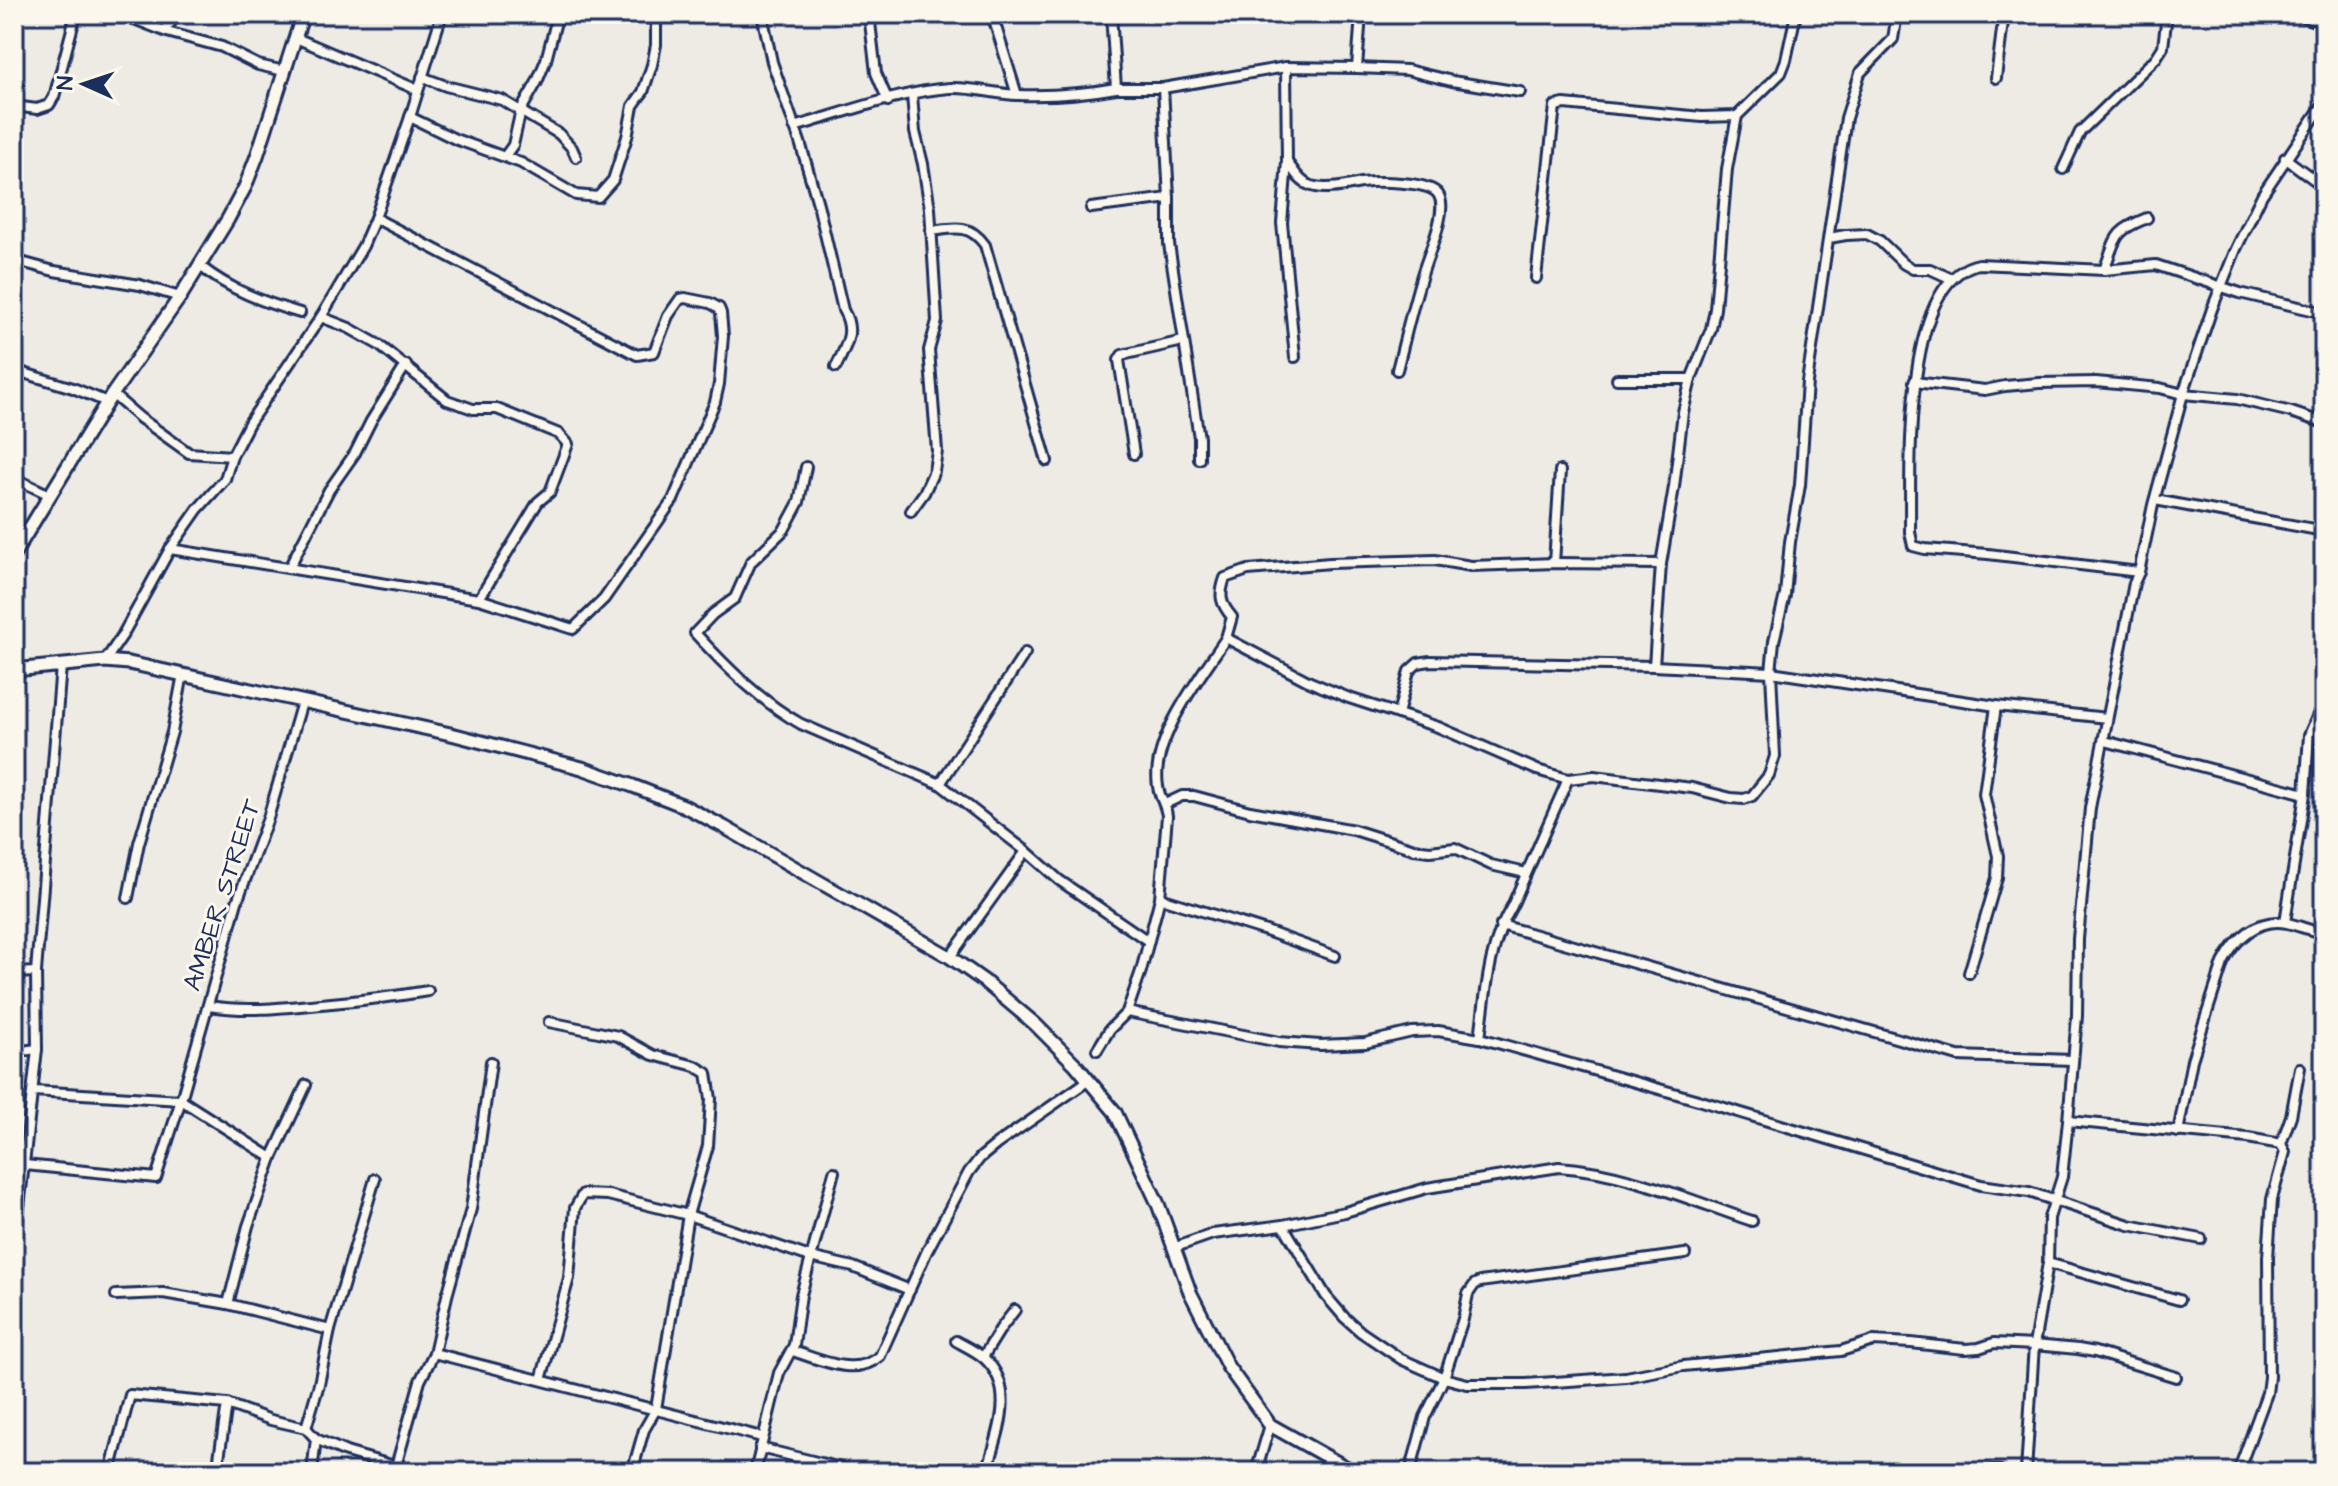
<svg xmlns="http://www.w3.org/2000/svg" width="2338" height="1486" font-family="'Architects Daughter',sans-serif">
<rect width="100%" height="100%" fill="#eeebe4"/>
<filter id="ink" filterUnits="userSpaceOnUse"><feTurbulence type="fractalNoise" baseFrequency=".0125" numOctaves="2"/><feDisplacementMap in="SourceGraphic" scale="16" xChannelSelector="R" yChannelSelector="G"/><feConvolveMatrix kernelMatrix="1 2 1 2 8 2 1 2 1" color-interpolation-filters="sRGB"/></filter>
<g filter="url(#ink)">
<g fill="none" stroke-linecap="round" stroke-linejoin="round">
<defs>
<g id="minor">
<path d="M121 14 167 32 222 47 258 65 284 71"/>
<path d="M762 14 772 62 800 142 818 204 843 310C856 332 846 345 836 367"/>
<path d="M869 14 876 73 888 101"/>
<path d="M992 14 1017 95"/>
<path d="M1111 14 1116 88H1163L1286 67 1357 68 1407 70 1452 81 1520 92"/>
<path d="M2297 14 2324 25"/>
<path d="M164 30 178 14"/>
<path d="M296 38 418 90"/>
<path d="M1286 67 1287 162 1282 223 1295 357"/>
<path d="M1357 68 1361 14"/>
<path d="M422 77 446 86 502 100 559 134 572 148 576 157"/>
<path d="M1996 78 2004 14"/>
<path d="M1163 88 1169 198V244L1199 438V459"/>
<path d="M14 106 37 109 49 105 54 97 76 14"/>
<path d="M410 117 455 139 521 163 576 195 598 197 613 180 627 137 633 106 643 92 652 65 656 45V21"/>
<path d="M794 127C841 114 902 91 950 88 973 87 995 94 1018 95 1051 96 1083 94 1116 88"/>
<path d="M505 156 513 145 521 110 537 82 546 60 558 14"/>
<path d="M2285 158 2324 187"/>
<path d="M1287 162C1293 169 1298 180 1307 184 1322 192 1346 186 1361 183 1376 181 1429 181 1438 194 1443 201 1441 215 1439 223 1435 241 1427 258 1422 275 1412 307 1405 339 1397 370"/>
<path d="M2063 169 2080 132 2156 58 2163 47 2167 14"/>
<path d="M1091 208 1169 198"/>
<path d="M931 231C955 228 969 223 985 245L1047 461"/>
<path d="M1829 238 1846 235 1867 234 1880 241 1904 264 1913 269H1930L1952 279"/>
<path d="M14 260 54 271 140 285 180 297"/>
<path d="M200 266C230 290 263 302 300 313"/>
<path d="M2104 270C2117 237 2112 232 2147 218"/>
<path d="M1536 278 1555 106 1564 104 1702 117 1737 116 1781 73 1786 60 1796 14"/>
<path d="M321 317 349 328 379 345 447 400 473 409H497L559 434 568 444 550 492 538 502 479 599"/>
<path d="M14 370 73 388 107 402"/>
<path d="M1617 379H1691"/>
<path d="M1914 382 1985 390 2005 386 2039 383 2096 382 2160 388 2183 394 2237 399 2291 412 2324 423"/>
<path d="M112 394 140 418 189 453 232 456"/>
<path d="M1134 454 1119 360 1122 355 1183 341"/>
<path d="M806 467 799 502 784 530 751 562 735 598 713 614 695 633C726 667 760 701 801 724L940 784 1026 851 1059 880 1148 941"/>
<path d="M14 478 50 495"/>
<path d="M2155 500 2324 531"/>
<path d="M911 511 924 493 934 471 937 451 929 350 937 321 930 209 923 164 915 132 912 95"/>
<path d="M170 549 479 599 573 629 604 599 673 500 715 402 719 384 723 336 721 313 719 308 710 303 685 298 680 299 668 316 654 352 637 355 375 218"/>
<path d="M1554 563 1560 471"/>
<path d="M1661 564 1554 563 1471 566 1435 560 1330 563 1248 570 1225 578C1219 595 1220 603 1232 617L1226 638 1310 682 1349 698 1438 727 1537 770 1568 779 1594 776 1692 788 1731 798 1744 799 1752 796 1769 775 1775 756 1771 672 1774 641 1785 595 1790 542 1800 485 1807 382 1846 118 1860 73 1893 39 1897 14"/>
<path d="M289 568 329 490 355 453 371 421 406 365"/>
<path d="M2139 572 1988 554 1925 549 1913 546 1910 532C1911 471 1901 279 1979 264L2104 270 2156 265 2240 293 2324 313"/>
<path d="M105 661 122 636 170 549 198 509 225 479 232 456 249 423 321 317 363 246 375 218 410 117 442 14"/>
<path d="M1654 666 1661 564 1674 487 1683 412 1691 379 1711 329 1715 309 1727 169 1737 116"/>
<path d="M1398 714 1409 671 1418 663 1430 661 1654 666 1771 672 1996 706 2107 718"/>
<path d="M2105 741 2305 794"/>
<path d="M940 784 1025 653"/>
<path d="M1165 804 1182 796H1194L1250 811 1354 830 1414 849 1430 851 1455 848 1491 865 1526 873"/>
<path d="M128 898 139 843 172 732 183 674"/>
<path d="M1160 898 1266 931 1335 956"/>
<path d="M2285 922 2305 794 2309 735 2324 701"/>
<path d="M1501 925 1958 1056 2072 1060"/>
<path d="M950 957 1026 851"/>
<path d="M14 973 36 972"/>
<path d="M1969 973 1997 878 1998 856 1984 794 1996 706"/>
<path d="M208 1006C248 1012 281 1008 321 1004 357 1001 392 997 428 991"/>
<path d="M1127 1012 1279 1042 1320 1045 1365 1043 1412 1032 1438 1031 1480 1038 1698 1100 1981 1185 2029 1192 2129 1225 2201 1239"/>
<path d="M549 1022 618 1036 653 1055 695 1066 707 1073 711 1099 708 1146 688 1215 656 1409 644 1430 632 1472"/>
<path d="M1480 1038C1486 993 1488 946 1512 906L1568 779"/>
<path d="M1097 1050 1110 1029 1127 1012 1141 971 1160 898 1167 816C1166 805 1159 797 1158 786 1150 739 1202 675 1226 638"/>
<path d="M14 1052 37 1049"/>
<path d="M33 1091 181 1100 272 1158"/>
<path d="M2068 1121 2248 1138 2281 1144"/>
<path d="M2178 1132 2192 1060 2223 963C2235 939 2258 917 2287 923 2300 926 2311 931 2324 933"/>
<path d="M25 1165 156 1178 181 1100 237 902 268 818 302 702"/>
<path d="M1283 1225 1326 1296 1344 1317 1361 1332 1401 1359 1444 1378 1467 1384H1526L1626 1377 1683 1366 1841 1351 1873 1341 1911 1343 1965 1349 1979 1348 1994 1343 2034 1345 2048 1263 2049 1218 2062 1177 2068 1121 2077 1016 2078 939 2090 808 2134 583 2139 572 2153 505 2183 394 2212 309 2236 249 2262 195 2324 103"/>
<path d="M1173 1248 1213 1234 1283 1225 1345 1212 1427 1188 1559 1167C1624 1171 1690 1200 1752 1221"/>
<path d="M14 1252 37 1049 36 972 61 666"/>
<path d="M2048 1263 2179 1300"/>
<path d="M116 1295 163 1293 228 1304 330 1330"/>
<path d="M228 1304 248 1226 272 1158 306 1085"/>
<path d="M956 1341C965 1346 976 1351 984 1358 1018 1389 997 1434 987 1472"/>
<path d="M792 1351C820 1359 855 1378 880 1356L927 1251 969 1172 980 1158 997 1144 1089 1080"/>
<path d="M434 1353 762 1437"/>
<path d="M983 1357 1001 1328 1015 1310"/>
<path d="M541 1380 569 1278 575 1208 583 1194 608 1195 688 1215 810 1257 853 1267 910 1290"/>
<path d="M306 1428 319 1384 330 1330 375 1179"/>
<path d="M760 1448 857 1472"/>
<path d="M396 1466 420 1381 434 1353 447 1296 471 1209 491 1062"/>
<path d="M110 1472 130 1395 227 1404 271 1420 306 1428 316 1439 346 1452 415 1472"/>
<path d="M217 1472 227 1404"/>
<path d="M312 1472 316 1439"/>
<path d="M755 1472 779 1373 794 1345 801 1295 834 1172"/>
<path d="M1256 1472 1270 1425"/>
<path d="M1410 1472 1425 1417 1444 1378 1463 1319 1468 1294 1475 1284 1480 1282 1685 1254"/>
<path d="M2026 1472 2034 1345 2078 1349 2095 1352 2176 1377"/>
<path d="M2238 1472 2267 1393 2269 1377 2268 1257 2272 1199 2285 1152 2281 1144 2291 1116 2300 1068"/>
</g>
<g id="tertiary">
<path d="M14 554 107 402 180 297 228 219 245 187 257 156 303 14"/>
<path d="M14 670 105 661 129 663 455 735 582 768 633 786 684 806 724 827 950 957 984 981 1035 1024 1075 1064 1115 1112 1158 1204 1190 1292 1228 1367 1270 1425 1354 1472"/>
<path d="M1895 1472H1999"/>
</g>
</defs>
<!-- minor casing -->
<use href="#minor" stroke="#1b2f5e" stroke-width="14"/>
<!-- tertiary casing -->
<use href="#tertiary" stroke="#1b2f5e" stroke-width="17"/>
<!-- minor -->
<use href="#minor" stroke="#fbf7ec" stroke-width="8"/>
<!-- tertiary -->
<use href="#tertiary" stroke="#fbf7ec" stroke-width="11"/>
</g>
</g>
<g text-anchor="middle" dominant-baseline="central" stroke-width="6" stroke-linejoin="round" paint-order="stroke">
<!-- street labels -->
<g font-size="26" fill="#1b2f5e" stroke="#fbf7ec">
<text transform="translate(222 895) rotate(-72)">AMBER STREET</text>
</g>
</g>
<!-- margin -->
<rect width="2338" height="1486" fill="none" stroke="#fbf7ec" stroke-width="48"/>
<rect x="24" y="24" width="2290" height="1438" fill="none" stroke="#1b2f5e" stroke-width="3" filter="url(#ink)"/>
<!-- north arrow -->
<g transform="translate(84 84) rotate(273)" stroke="#fbf7ec" stroke-width="6" paint-order="stroke">
<path d="M0-6L14 30L0 20L-14 30Z" fill="#1b2f5e"/>
<text y="-12" font-size="22" font-weight="bold" text-anchor="middle" fill="#1b2f5e">N</text>
</g>
</svg>
